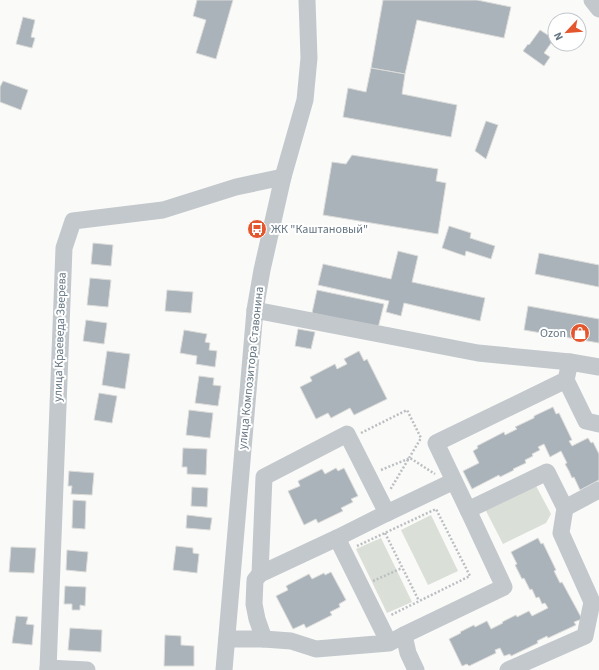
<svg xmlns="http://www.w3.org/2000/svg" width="599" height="670" font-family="'Source Sans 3',sans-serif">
<rect width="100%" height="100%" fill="#fafaf8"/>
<!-- green -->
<g fill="#dadfd7">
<path d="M535 484 551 514 546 523 503 544 485 509Z"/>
<path d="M431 515 458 571 428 585 401 530Z"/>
<path d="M381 538 412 602 387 613 356 549Z"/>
</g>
<!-- building -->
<g fill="#aab3b9" stroke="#dcdcda">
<path d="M197 0H233L216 59 196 53 206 20 193 16Z"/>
<path d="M383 0H477L511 7 504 38 417 20 405 74 371 68Z"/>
<path d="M23 17 35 20 31 37 35 38 32 48 16 44Z"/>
<path d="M540 30 554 39 544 53 550 57 544 66 523 51 528 44 529 45Z"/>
<path d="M371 68 405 74 402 94 457 105 451 137 343 117 348 88 366 92Z"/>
<path d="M3 81 28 90 21 110 0 102V87Z"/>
<path d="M486 121 498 125 486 159 475 151Z"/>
<path d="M352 155 438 169 436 181 446 183 438 234 323 215 332 162 346 164Z"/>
<path d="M449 226 471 233 470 238 495 246 491 259 466 251 465 256 442 248Z"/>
<path d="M93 243 113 245 111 266 91 264Z"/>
<path d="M398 251 418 256 412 282 485 298 480 321 404 303 401 316 386 312 389 301 318 285 323 264 391 279Z"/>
<path d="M539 253 599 265V287L535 274Z"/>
<path d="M90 278 111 280 108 307 87 305Z"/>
<path d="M167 290 193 292 191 313 165 311Z"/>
<path d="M317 290 384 304 378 328 312 313Z"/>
<path d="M528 306 599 319V343L524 330Z"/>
<path d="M86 320 107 323 104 344 83 341Z"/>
<path d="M298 329 315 332 311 349 295 346Z"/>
<path d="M184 330 207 334 205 342 210 343 209 350 217 351 215 367 196 364 197 356 180 353Z"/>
<path d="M107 351 130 354 125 389 102 385Z"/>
<path d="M359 351 364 361 367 359 387 399 354 415 350 408 331 418 328 413 316 419 300 387 312 381 310 377 335 364 337 369 347 364 344 359Z"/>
<path d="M199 376 214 378 213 385 221 386 218 406 195 403Z"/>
<path d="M99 393 117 396 112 423 94 420Z"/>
<path d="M553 407 556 414 559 413 572 440 569 441 572 446 588 438 591 443 593 442 599 454V480L580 490 574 477 572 478 569 471 565 464 567 463 561 451 550 457 544 444 538 447 540 450 532 454 533 456 525 460 526 463 513 469 514 470 500 477 499 475 472 489 463 471 479 463 473 451 478 448 477 446 504 432 505 435 517 429 515 427 534 418V416Z"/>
<path d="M189 410 213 413 210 438 186 435Z"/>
<path d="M183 448 207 449 206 475 187 474V467H182Z"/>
<path d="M336 468 338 471 344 468 358 496 351 499 353 502 341 508 343 511 318 523 316 519 304 525 288 491 300 486 298 481 322 469 325 474Z"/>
<path d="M69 471 94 473 92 495 71 494 72 486H68Z"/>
<path d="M192 487 208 488 207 507 191 506Z"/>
<path d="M73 500 86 501 85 529 72 528Z"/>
<path d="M187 515 212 518 210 530 186 528Z"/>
<path d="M538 538 541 544 543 543 556 570 554 571 560 583 562 582 582 619 574 622 576 625 548 638 547 636 537 641 538 643 511 656 510 654 504 656 500 648 495 650 496 653 469 666 467 664 462 666 449 639 461 633 460 632 474 625 475 627 487 621 491 629 503 623 502 622 516 615 517 617 529 611 532 616 548 608 545 603 542 604 539 597 536 598 532 589 530 590 524 578 522 579 515 565 517 564 511 552Z"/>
<path d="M176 546 193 548V553L199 554 197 573 173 570Z"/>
<path d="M11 547 36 548 34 573 9 572Z"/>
<path d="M67 550 88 552 86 572 66 570Z"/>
<path d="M331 572 346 600 339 604 340 607 330 612 332 615 306 628 304 624 293 629 276 596 288 590 286 586 309 574 312 579 324 573 325 575Z"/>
<path d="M65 586 86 587 85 606 80 605V610H72V604H64Z"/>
<path d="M16 616 28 617 26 624 34 625 32 645 12 643Z"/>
<path d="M70 628 102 630 101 652 68 650Z"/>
<path d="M165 635 181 636V645L194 646V666H164Z"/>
</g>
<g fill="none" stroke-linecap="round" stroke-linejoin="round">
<!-- path -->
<g stroke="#bbbfc2" stroke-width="2.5" stroke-dasharray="2 2" stroke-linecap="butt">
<path d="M361 433 407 410 421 438 390 490"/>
<path d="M381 470 410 458 435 474"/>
<path d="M385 533 419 601"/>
<path d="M357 546 436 509 470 576 391 615"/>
<path d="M373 581 402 568"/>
</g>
<!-- minor -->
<g stroke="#c3c8cc" stroke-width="17">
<path d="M592 0 599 9"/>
<path d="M255 310 478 353 570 362 599 367"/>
<path d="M566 380 586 421 599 424"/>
<path d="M565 508 599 490"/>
<path d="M387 513 454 481"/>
<path d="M260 574 264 477 347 434 387 513 337 538"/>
<path d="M227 639H264"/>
<path d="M389 643 316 649 291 641 264 639 257 619 254 604 255 580 260 574 337 538 389 643 404 635"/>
<path d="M48 668 87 670"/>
<path d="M48 670 64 248 73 221 163 210 236 187 283 177"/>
<path d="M224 670 255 310 262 270 283 177 305 100 309 58 307 0"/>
<path d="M416 670 408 653 404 635 504 587 468 510"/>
<path d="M508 670 585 636 592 602 561 533 565 508 547 472 468 510 436 443 566 380 570 362"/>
</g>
</g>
<!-- icons -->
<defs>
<symbol id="bus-disc" viewBox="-11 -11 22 22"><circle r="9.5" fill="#e4572e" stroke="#fff"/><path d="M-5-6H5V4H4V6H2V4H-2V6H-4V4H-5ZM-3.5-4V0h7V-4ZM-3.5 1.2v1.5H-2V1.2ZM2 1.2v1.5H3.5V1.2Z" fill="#fff"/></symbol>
<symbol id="shop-disc" viewBox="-11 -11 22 22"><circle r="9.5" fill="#e4572e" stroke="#fff"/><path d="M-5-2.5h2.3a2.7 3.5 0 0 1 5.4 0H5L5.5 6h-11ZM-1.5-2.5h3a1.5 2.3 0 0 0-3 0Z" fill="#fff"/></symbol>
</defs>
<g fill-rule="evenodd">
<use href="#bus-disc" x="246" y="218" width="22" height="22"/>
<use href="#shop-disc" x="569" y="322" width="22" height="22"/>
</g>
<g text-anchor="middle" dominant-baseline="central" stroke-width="4" stroke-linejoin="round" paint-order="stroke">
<!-- poi labels -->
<g font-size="12" fill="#657683" stroke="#fff" text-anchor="start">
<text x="271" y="229">ЖК "Каштановый"</text>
<text x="566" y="333" text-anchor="end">Ozon</text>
</g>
<!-- street labels -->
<g font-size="12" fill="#657683" stroke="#fff">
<text transform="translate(60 337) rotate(-88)">улица Краеведа Зверева</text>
<text transform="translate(251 368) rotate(-84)">улица Композитора Ставонина</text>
</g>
</g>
<!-- north arrow -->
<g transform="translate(567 32) rotate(244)"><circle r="19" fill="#ffffff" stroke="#c1c8cd"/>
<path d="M0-3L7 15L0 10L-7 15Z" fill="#e4572e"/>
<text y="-6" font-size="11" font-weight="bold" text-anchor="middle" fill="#657683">N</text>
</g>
</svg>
